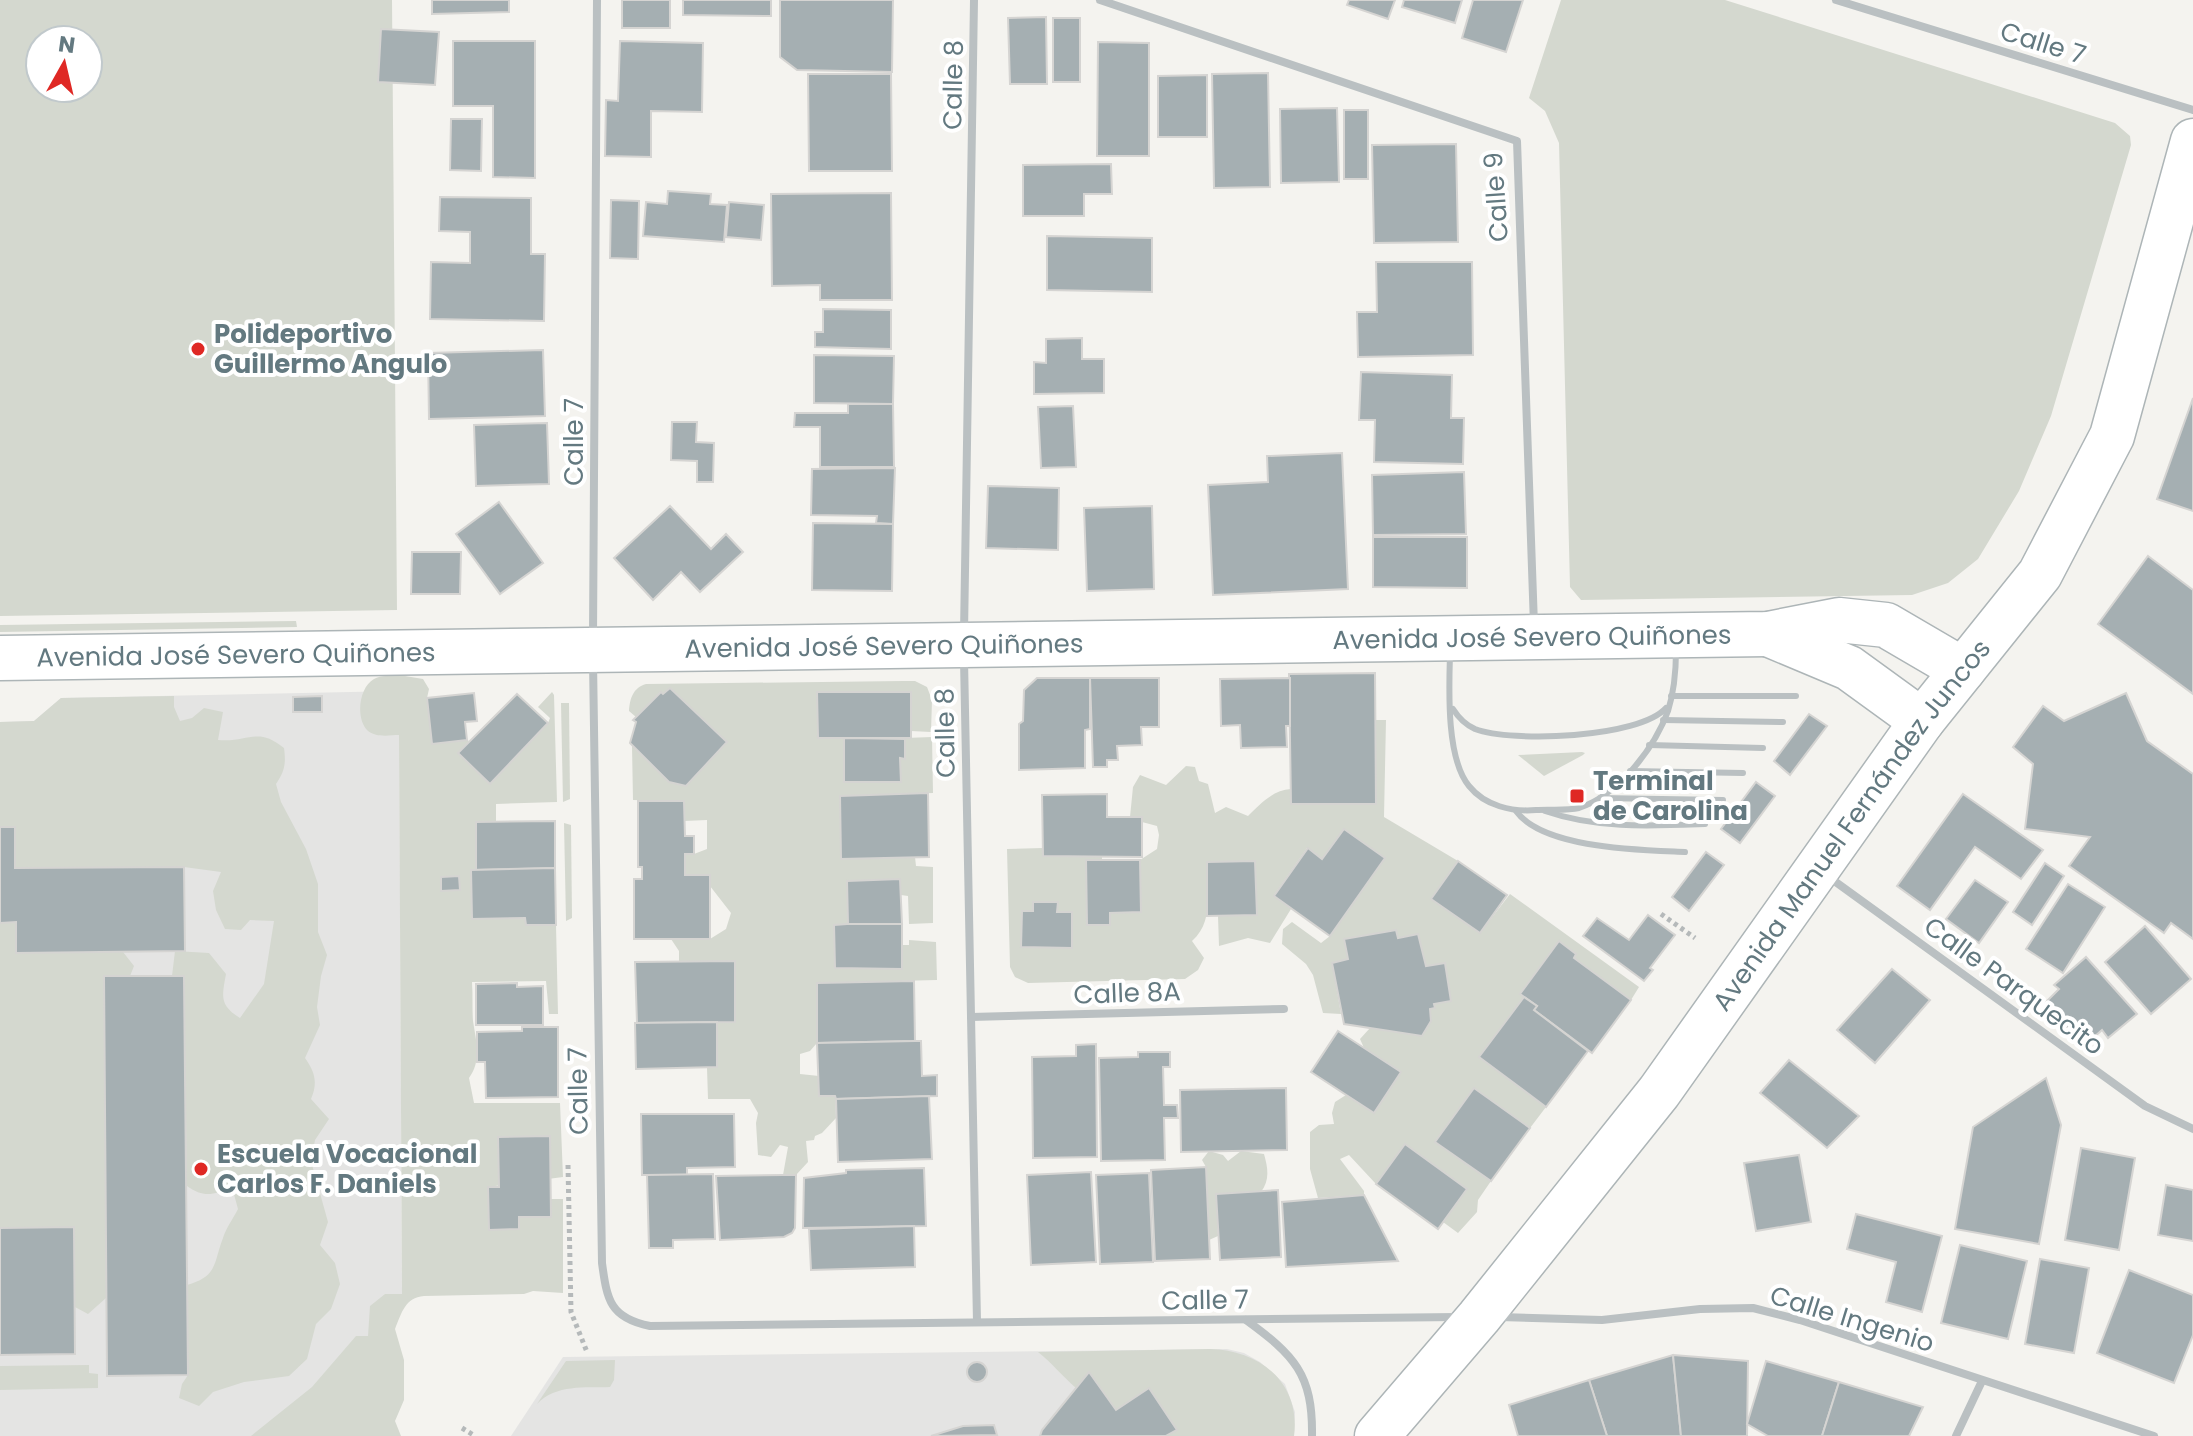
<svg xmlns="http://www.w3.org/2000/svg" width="2193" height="1436" font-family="Poppins,sans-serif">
<rect width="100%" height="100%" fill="#f4f3ef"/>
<!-- built -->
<g fill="#e4e4e3">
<path d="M399 691 402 1295 385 1294 365 1436H0V722L34 721 61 698Z"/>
<path d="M1227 1349 1244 1353 1260 1362 1285 1384 1295 1412 1294 1436H511L563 1357Z"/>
</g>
<!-- green -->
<g fill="#d4d8cf" fill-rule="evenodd">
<path d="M0 0H392L397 610 0 616ZM40 40H88V88H40Z"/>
<path d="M1561 0H1725L2115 123 2130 136 2131 145 2051 416 2019 491 1978 559 1948 583 1912 595 1581 600 1570 587 1559 143 1545 111 1529 98Z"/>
<path d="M296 621 297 627 0 632V625Z"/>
<path d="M399 675 423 679 429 689 427 698 432 743 467 740 469 741 458 753 490 784 548 723 550 718 538 707 552 692 554 695 557 802 496 804V822L476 823V870L471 871 472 919 525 918 526 925H556L558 1014H549L546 981 472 982C473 995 472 1009 473 1021 476 1041 482 1060 469 1078L474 1103H560L563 1177 488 1187 519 1217H551V1199H563V1293L533 1291 524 1294 424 1296C405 1298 402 1312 395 1329L404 1360V1400L395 1421 401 1436H251L312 1387 356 1336H368L370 1306 385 1294H402L399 735C390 735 377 738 368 731 355 719 359 687 374 679 381 675 391 676 399 675Z"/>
<path d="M903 681H915L927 687 932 700 931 732 911 731 910 692H818V738H844L845 782H900V758H905V738L932 737 933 793 840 796 841 859 915 857 916 866 933 867V923L909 924 908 896 901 895 900 879 847 881 848 924 834 925 848 969H902V945H909V940L936 942 937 980 817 983V1043L810 1051 800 1054V1074L819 1076V1096H835L836 1118 822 1133 815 1136 814 1140 806 1141 808 1162 796 1175H783L788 1147 780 1145 771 1157 758 1155 756 1123 758 1113 750 1099H708L707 1068 717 1067V1022H735V962H679V951L671 939H710L726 929 731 913 710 886 709 875H685V854H694L707 849V820L684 821V801L633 800 632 746 669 782 686 786 726 742 670 688 663 694 660 692 636 717 629 711C630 698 633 688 646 684Z"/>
<path d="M174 696V707L180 721 192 718 204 708 223 712 218 740C248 743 257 726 284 748 286 763 285 771 276 784L281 802 306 849 318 884V932L327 955 321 976 317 1007 320 1025 305 1058C315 1072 318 1083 311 1099L329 1119 315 1140 311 1161 328 1222 320 1245 335 1263 340 1284 331 1309 316 1324 307 1359 289 1376 244 1382 213 1392 199 1406 179 1398 182 1384 188 1375 187 1285C218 1276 213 1264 223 1238 226 1228 233 1219 238 1209L232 1187C213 1195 204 1198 187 1186L184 977 172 976 175 951 209 953 226 974C222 996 219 1005 240 1018L264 984 274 921 250 920 241 930 225 929 216 910 213 891 221 872 184 867 15 868V827H0V722L34 721 61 698Z"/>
<path d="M561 703H569L570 799 563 802Z"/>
<path d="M1375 720H1386L1384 817 1458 861 1431 899 1480 933 1510 894 1639 987 1631 1000 1574 958 1576 954 1559 942 1520 993 1524 997 1479 1057 1546 1107 1530 1128 1474 1088 1435 1141 1491 1181 1478 1200 1477 1212 1458 1233 1443 1222 1467 1189 1405 1145 1376 1184 1349 1155 1340 1159 1364 1191V1195L1318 1198 1310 1169V1132L1319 1125 1334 1124 1332 1113 1335 1102 1346 1095 1364 1048 1360 1039 1370 1028 1421 1036 1431 1022 1430 1009 1434 1004 1451 1000 1445 963 1426 966 1418 935 1398 938 1396 930 1344 939 1348 959 1332 963 1341 1014 1323 1013 1313 975 1306 964 1282 944 1283 929 1292 922 1321 943 1330 936 1384 858 1322 859 1307 848 1274 895 1291 909 1270 943 1248 938 1219 946 1218 916 1257 915 1255 862H1207C1206 890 1215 921 1192 941L1204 958 1198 970 1185 979 1028 983 1015 977 1010 967 1007 849 1043 848V856H1102V860L1086 861 1087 924 1110 913 1141 912 1140 860 1157 849 1159 835 1157 826 1142 822 1141 817H1130L1133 787 1140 775 1166 785 1186 766 1195 767 1199 781 1208 784 1215 813 1226 807 1248 816C1260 804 1273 790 1291 789L1292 804H1376Z"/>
<path d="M1582 752 1585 753 1583 755 1544 776 1518 755Z"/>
<path d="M564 823 571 825 572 918 566 921Z"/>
<path d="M16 922 17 953 123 952 134 966 130 976 104 977 106 1298 88 1314 75 1307 74 1227 0 1228V923Z"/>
<path d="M1209 1151 1223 1155 1228 1161 1241 1151 1264 1154C1268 1168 1270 1180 1261 1192L1216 1194 1218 1236 1209 1240 1206 1167 1202 1160Z"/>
<path d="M1210 1349C1260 1350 1301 1383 1294 1436H1166L1176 1430 1149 1388 1116 1410 1089 1372 1076 1388C1062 1376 1052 1363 1038 1352Z"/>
<path d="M615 1360 614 1380 610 1387C585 1388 556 1384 537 1404L566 1361Z"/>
<path d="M89 1365V1373L98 1374V1388L0 1390V1366Z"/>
</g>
<!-- building -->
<g fill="#a5afb2" stroke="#d5d4d2" stroke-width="2">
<path d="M432 0H509V12L432 14Z"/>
<rect x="622" y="0" width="48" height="28"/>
<path d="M683 0H771V16L683 15Z"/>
<path d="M780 0H893L892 72 797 70 780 57Z"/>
<path d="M1349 0H1395L1388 19 1347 5Z"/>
<path d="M1404 0H1462L1455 23 1402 7Z"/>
<path d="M1473 0H1523L1506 52 1462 38Z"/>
<path d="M1046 17 1047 84H1010L1008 18Z"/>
<rect x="1053" y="18" width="27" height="64"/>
<path d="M381 29 439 32 435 85 378 82Z"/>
<path d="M453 41H535V178L493 177V106H453Z"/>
<path d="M620 41 703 43 702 112 651 111V157L605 156 606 100 618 101Z"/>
<path d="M1098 42 1149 43V156H1097Z"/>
<path d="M1268 73 1270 187 1214 188 1212 74Z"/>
<path d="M808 74H891L892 171H809Z"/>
<path d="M1207 75V137H1158V76Z"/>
<path d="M1337 108 1339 182 1281 183 1280 109Z"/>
<rect x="1344" y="110" width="24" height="69"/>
<path d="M451 119H482L481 171 450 170Z"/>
<path d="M1456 144 1458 242 1374 243 1372 145Z"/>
<path d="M1111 164 1112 194H1084V216H1023V165Z"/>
<path d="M668 191 711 194 710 204 727 205 724 242 643 236 646 202 667 204Z"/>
<path d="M891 193 892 300H820V285L772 286 771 194Z"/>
<path d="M440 197 531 198V254H545L544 321 430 319 431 262 470 263V232L439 231Z"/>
<path d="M611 200 639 201 638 259 610 258Z"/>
<path d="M729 202 764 205 761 240 726 237Z"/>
<path d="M1047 236 1152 238V292L1047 290Z"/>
<path d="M1376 262H1472L1473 355 1358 357 1357 312H1377Z"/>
<path d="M823 309 891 310V349L815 347V332H823Z"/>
<path d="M1082 338V359H1104V393L1034 394V362L1046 363V339Z"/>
<path d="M543 350 545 416 429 419 428 353Z"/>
<path d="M814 355 894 356 893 404 814 403Z"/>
<path d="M1361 372 1452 375 1451 418H1464L1463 464 1374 462 1375 420H1359Z"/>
<path d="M2193 398V511L2157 499Z"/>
<path d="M848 404H893L894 467H820V427H794L795 413H848Z"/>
<path d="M1073 406 1076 467 1041 468 1038 407Z"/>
<path d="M672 422H697L696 442 714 443 713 482H697V461L671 460Z"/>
<path d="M547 423 549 484 476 486 474 425Z"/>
<path d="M1342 453 1348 589 1213 595 1208 485 1268 482 1267 456Z"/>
<path d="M895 468 893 524 876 523 877 516 811 515 812 469Z"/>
<path d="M1464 472 1466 534 1373 535 1372 475Z"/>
<path d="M988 486 1059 488 1058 550 986 548Z"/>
<path d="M499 502 543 563 500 594 456 534Z"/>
<path d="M670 506 711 549 726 534 743 552 700 592 681 572 653 600 614 558Z"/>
<path d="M1152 506 1154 589 1087 591 1084 508Z"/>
<path d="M813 523 893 524 892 591 812 590Z"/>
<path d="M1373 537H1467V588L1373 587Z"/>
<path d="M412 552H461L460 594H411Z"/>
<path d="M2148 556 2193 590V694L2098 624Z"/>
<path d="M1375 673 1376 804H1291L1289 674Z"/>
<path d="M1037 678H1090V729L1085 730V768L1019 770V724L1023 721 1024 690Z"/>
<path d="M1090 678H1159V727H1141L1142 745 1117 746 1118 760H1107V767H1093Z"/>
<path d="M1290 678V726H1286L1287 747 1241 748 1240 725 1221 726 1220 679Z"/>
<path d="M670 688 727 742 686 786 669 782 630 743 636 722 633 720 661 692 663 694Z"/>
<path d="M817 692H911V738H818Z"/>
<path d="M474 693 477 721 465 722 467 740 432 744 427 698Z"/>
<path d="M2126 693 2147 741 2193 774V939L2171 923 2164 933 2069 866 2090 837 2025 829 2033 764 2013 747 2043 706 2064 721Z"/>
<path d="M517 694 548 723 490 784 458 753Z"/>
<path d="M322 696V712H293V697Z"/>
<path d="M1809 714 1827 726 1790 775 1774 761Z"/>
<path d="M844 738 905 739V759L900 758 901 782H844Z"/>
<path d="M1756 782 1775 796 1740 843 1721 829Z"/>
<path d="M928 793 929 857 841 859 840 796Z"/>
<path d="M1107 794V817H1142V857L1043 856 1042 795Z"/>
<path d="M1963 794 2043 850 2021 879 1975 847 1930 910 1897 886Z"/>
<path d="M638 801H684L685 836H694V854H685V875H710V939H634V879H642V867H638Z"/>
<path d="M555 821V868L476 870V822Z"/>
<path d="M0 827H15V868L184 867 185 951 16 953V922L0 923Z"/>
<path d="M1344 829 1385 858 1330 936 1274 896 1308 848 1322 859Z"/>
<path d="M1706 852 1724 865 1689 911 1672 897Z"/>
<path d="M1086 860H1140L1141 912 1110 913V925H1087Z"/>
<path d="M1255 861 1257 915 1207 916V862Z"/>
<path d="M1458 861 1507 895 1480 933 1431 899Z"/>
<path d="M2045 863 2064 876 2032 925 2013 912Z"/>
<path d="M555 868 556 925H526L525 918 472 919 471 870Z"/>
<path d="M459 876 460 890 441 891V877Z"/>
<path d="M900 879 902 924H848L847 881Z"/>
<path d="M1975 880 2008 902 1979 943 1946 919Z"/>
<path d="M2068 884 2105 907 2063 973 2026 949Z"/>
<path d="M1033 902H1058L1057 912H1072V948L1021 947 1022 911H1033Z"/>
<path d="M1648 915 1675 935 1650 968 1653 970 1644 981 1583 936 1597 918 1629 940Z"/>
<path d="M847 924H902V969L835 968 834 925Z"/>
<path d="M2145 926 2191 979 2151 1014 2105 962Z"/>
<path d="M1396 930 1398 938 1418 934 1426 966 1445 963 1451 1001 1434 1004 1435 1008 1430 1009 1431 1021 1422 1036 1344 1024 1332 963 1348 959 1344 939Z"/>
<path d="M1559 941 1576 954 1574 958 1631 1000 1592 1053 1534 1010 1537 1006 1520 994Z"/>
<path d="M2086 957 2137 1014 2108 1038 2102 1030 2084 1046 2045 1003 2059 989 2054 985Z"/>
<path d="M735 961V1022L637 1023 635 962Z"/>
<path d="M1892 969 1930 1000 1875 1063 1837 1030Z"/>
<path d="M104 976H184L188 1375 107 1376Z"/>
<path d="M914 981 915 1041 817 1043V983Z"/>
<path d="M517 983V987L543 986V1025H476V984Z"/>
<path d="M1524 997 1537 1006 1534 1010 1588 1051 1546 1107 1479 1057Z"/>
<path d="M717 1022V1067L636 1069 635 1023Z"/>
<path d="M522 1027H558V1097L486 1098 485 1062H477V1032L522 1031Z"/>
<path d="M1338 1031 1401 1072 1374 1113 1311 1072Z"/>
<path d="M915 1041H921L922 1076 937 1075V1096L836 1099 835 1096H819L817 1043Z"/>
<path d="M1096 1044 1097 1157 1033 1158 1032 1057 1076 1056V1045Z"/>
<path d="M1138 1052H1170V1067H1163L1164 1105H1177L1178 1118H1164L1165 1160 1101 1161 1099 1058 1138 1057Z"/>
<path d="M1789 1060 1859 1116 1827 1148 1760 1093Z"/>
<path d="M2046 1078 2061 1125 2039 1244 1955 1229 1973 1127Z"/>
<path d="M1286 1088 1287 1150 1181 1152 1180 1090Z"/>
<path d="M1474 1088 1530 1128 1491 1181 1435 1142Z"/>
<path d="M929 1096 932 1159 838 1162 836 1099Z"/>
<path d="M641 1114H734L735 1167 687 1168V1175H642Z"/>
<path d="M550 1136 551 1217H519V1229L489 1230 488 1187H499L498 1137Z"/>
<path d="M1405 1144 1467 1189 1438 1229 1376 1184Z"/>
<path d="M2081 1148 2135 1158 2119 1250 2065 1240Z"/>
<path d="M1799 1155 1811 1222 1756 1231 1744 1163Z"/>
<path d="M1206 1167 1210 1259 1155 1261 1151 1170Z"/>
<path d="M924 1168 926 1226 803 1228 804 1178 846 1173V1170Z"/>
<path d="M1091 1172 1096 1262 1031 1265 1027 1175Z"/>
<path d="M1149 1173 1153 1262 1100 1264 1096 1175Z"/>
<path d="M713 1174 715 1239 673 1240V1248H649L647 1175Z"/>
<path d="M783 1175H796L795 1228 792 1233 784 1237 720 1240 716 1176Z"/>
<path d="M2166 1185 2193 1190V1241L2158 1235Z"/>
<path d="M1278 1190 1281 1257 1220 1260 1216 1194Z"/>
<path d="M1364 1195 1398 1261 1286 1267 1282 1202Z"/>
<path d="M1856 1214 1942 1236 1922 1312 1886 1302 1896 1262 1847 1249Z"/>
<path d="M914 1226 915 1267 811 1270 809 1229Z"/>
<path d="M74 1227 75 1354 0 1355V1228Z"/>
<path d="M1960 1245 2027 1261 2008 1339 1941 1323Z"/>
<path d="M2040 1259 2089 1268 2074 1353 2025 1344Z"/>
<path d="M2129 1270 2193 1295V1335L2174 1383 2097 1353Z"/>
<path d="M1673 1355 1681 1436H1607L1589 1380Z"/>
<path d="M1673 1355 1748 1361 1747 1436H1681Z"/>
<path d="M1766 1361 1839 1382 1822 1436H1768L1747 1424Z"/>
<circle cx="977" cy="1372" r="10"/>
<path d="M1089 1372 1116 1410 1149 1388 1177 1430 1166 1436H1040L1042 1430Z"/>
<path d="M1589 1380 1607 1436H1518L1509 1405Z"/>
<path d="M1839 1382 1923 1407 1909 1436H1822Z"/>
<path d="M994 1425 997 1435 931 1436 963 1426Z"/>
</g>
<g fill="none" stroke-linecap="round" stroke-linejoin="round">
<defs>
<g id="secondary">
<path d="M1768 634 1849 668 1922 721"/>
<path id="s1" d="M0 658 1768 634 1839 620 1886 625 1963 670"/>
<path id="s2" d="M1377 1436 1479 1317 1659 1092 1922 721 2040 574 2112 436 2193 141"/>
</g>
</defs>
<!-- secondary casing -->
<use href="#secondary" stroke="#adb5b7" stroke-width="47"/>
<!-- path -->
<g stroke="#b5b9ba" stroke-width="5" stroke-dasharray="4 4" stroke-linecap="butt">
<path d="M1661 914 1695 938"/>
<path d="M568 1165 571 1312 587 1352"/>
<path d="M462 1428 475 1436"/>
</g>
<!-- lane -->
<g stroke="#bac0c2" stroke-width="6">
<path d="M1450 654C1449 689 1446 758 1469 786 1485 806 1512 812 1536 810 1549 809 1566 811 1579 808 1618 795 1654 749 1668 711 1674 692 1676 670 1676 650"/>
<path d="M1671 696H1796"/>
<path d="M1453 709C1458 717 1466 725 1475 729 1512 743 1639 738 1666 708"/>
<path d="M1663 720 1783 722"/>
<path d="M1649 745 1763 748"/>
<path d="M1630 771 1743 773"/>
<path d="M1600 798 1723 800"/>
<path d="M1516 811C1543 849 1642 850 1685 852"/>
<path d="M1545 811C1597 829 1651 826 1705 824"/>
</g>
<!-- street -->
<g stroke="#bac0c2" stroke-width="8">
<path d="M1100 0 1517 141 1534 625"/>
<path d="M1836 0 2193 110"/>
<path d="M964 634 974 0"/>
<path d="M593 636 597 0"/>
<path d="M964 659 977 1322"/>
<path d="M593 661 602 1263C607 1300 610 1318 650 1326L1458 1317"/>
<path d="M1826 875 2145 1106 2193 1129"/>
<path d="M971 1017 1284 1009"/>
<path d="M1499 1317 1602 1320 1700 1309 1753 1308 1800 1320 2154 1436"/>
<path d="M1246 1320C1294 1355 1313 1374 1312 1436"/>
<path d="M1956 1436 1982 1381"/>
</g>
<!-- secondary -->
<use href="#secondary" stroke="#fff" stroke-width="44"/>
</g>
<!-- markers -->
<g fill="#df2824" stroke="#fff" stroke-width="3">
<circle cx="198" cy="349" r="8"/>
<rect x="1569" y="788" width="16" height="16" rx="4"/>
<circle cx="201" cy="1169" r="8"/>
</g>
<g text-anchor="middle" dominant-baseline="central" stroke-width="8" stroke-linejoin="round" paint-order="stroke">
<!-- street labels -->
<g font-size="26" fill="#637980" stroke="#fff">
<text transform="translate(2043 43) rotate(17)">Calle 7</text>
<text transform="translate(953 85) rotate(-89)">Calle 8</text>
<text transform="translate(1496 197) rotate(-94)">Calle 9</text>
<text transform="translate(574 442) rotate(-90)">Calle 7</text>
<text stroke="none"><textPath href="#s1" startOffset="1532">Avenida José Severo Quiñones</textPath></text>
<text stroke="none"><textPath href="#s1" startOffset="884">Avenida José Severo Quiñones</textPath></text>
<text stroke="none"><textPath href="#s1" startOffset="236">Avenida José Severo Quiñones</textPath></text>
<text transform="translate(945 733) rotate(-91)">Calle 8</text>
<text stroke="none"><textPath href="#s2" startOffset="774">Avenida Manuel Fernández Juncos</textPath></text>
<text transform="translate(2014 986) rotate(36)">Calle Parquecito</text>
<text transform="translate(1127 993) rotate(-2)">Calle 8A</text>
<text transform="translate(578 1091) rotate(-91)">Calle 7</text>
<text transform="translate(1205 1300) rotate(-1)">Calle 7</text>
<text transform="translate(1852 1319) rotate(17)">Calle Ingenio</text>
</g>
<!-- poi labels -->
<g font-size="26" font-weight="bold" fill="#637980" stroke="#fff" text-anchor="start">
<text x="214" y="334">Polideportivo<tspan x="214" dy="30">Guillermo Angulo</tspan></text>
<text x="1593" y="781">Terminal<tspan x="1593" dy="30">de Carolina</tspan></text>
<text x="217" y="1154">Escuela Vocacional<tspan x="217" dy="30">Carlos F. Daniels</tspan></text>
</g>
</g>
<!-- north arrow -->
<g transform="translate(64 64) rotate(8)"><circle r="38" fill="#ffffff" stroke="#c1c9cc" stroke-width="2"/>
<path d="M0-6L14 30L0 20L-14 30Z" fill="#df2824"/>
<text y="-12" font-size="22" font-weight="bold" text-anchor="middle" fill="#637980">N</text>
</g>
</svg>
